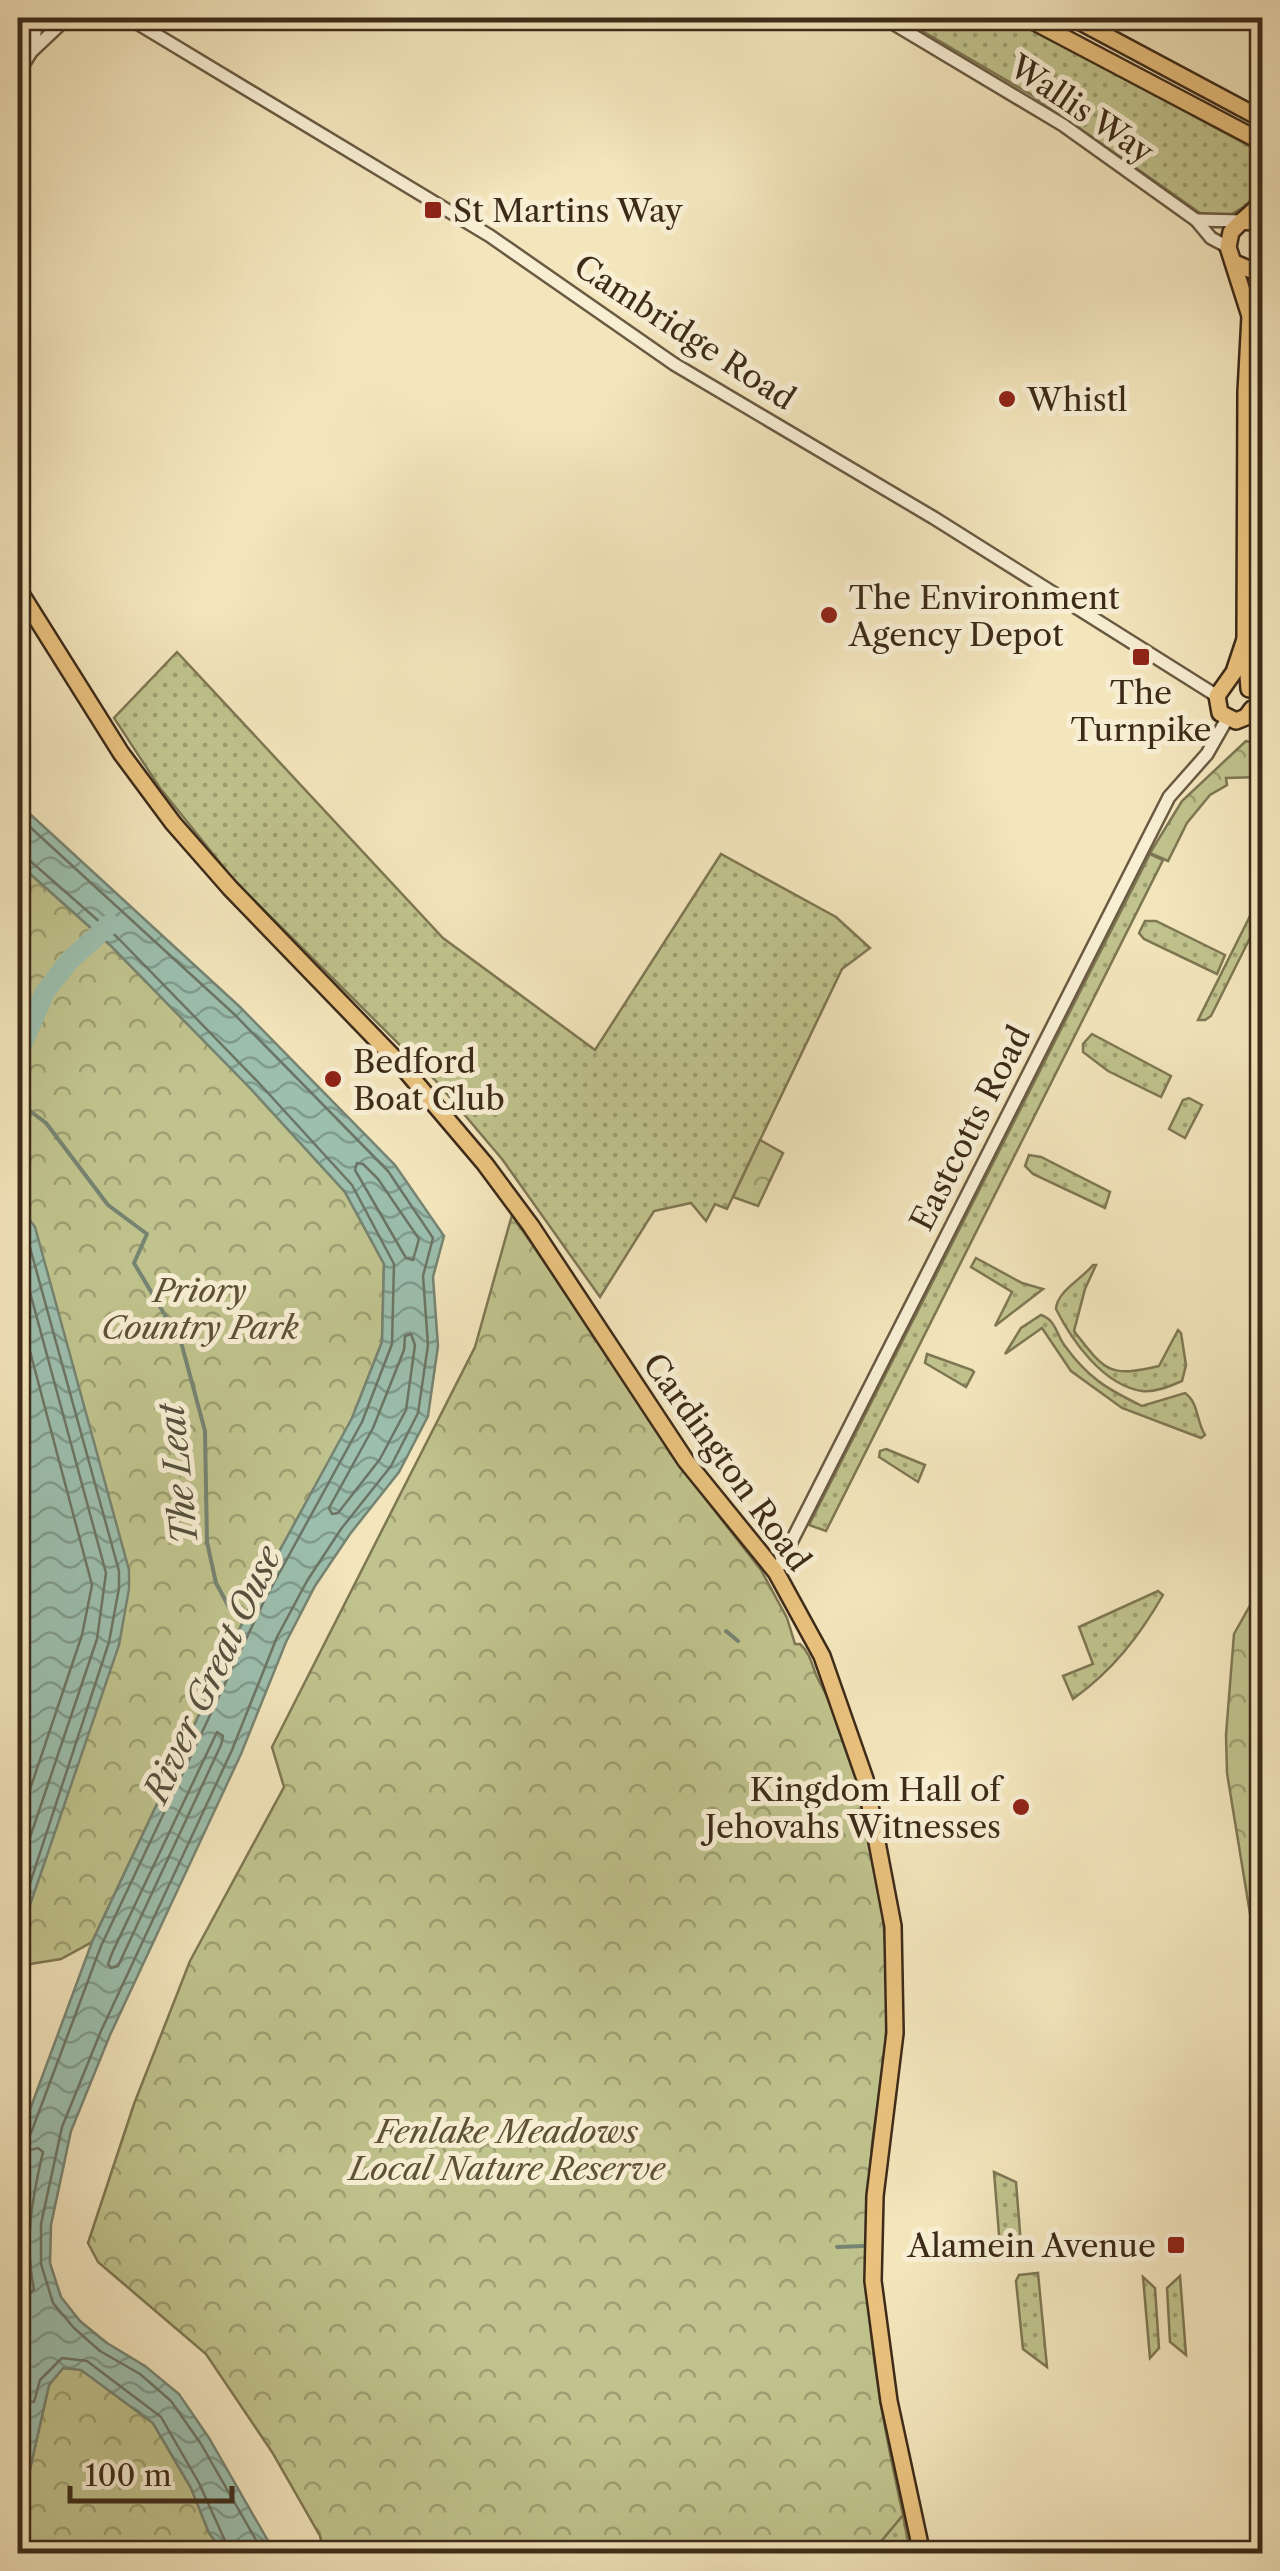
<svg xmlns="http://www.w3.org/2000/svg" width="1280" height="2571" font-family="'Libre Caslon Text',serif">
<defs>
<pattern id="grass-dots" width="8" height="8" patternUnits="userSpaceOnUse" patternTransform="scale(2.5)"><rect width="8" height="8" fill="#c0c38d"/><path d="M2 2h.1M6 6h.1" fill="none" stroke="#9d9f72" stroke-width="1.8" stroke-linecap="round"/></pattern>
<pattern id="forest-crowns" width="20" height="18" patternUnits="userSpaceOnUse" patternTransform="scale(2.5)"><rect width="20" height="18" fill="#c0c38d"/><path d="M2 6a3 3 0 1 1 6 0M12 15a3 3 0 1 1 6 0" fill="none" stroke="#9d9f72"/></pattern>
<pattern id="water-waves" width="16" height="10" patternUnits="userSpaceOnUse" patternTransform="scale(2.5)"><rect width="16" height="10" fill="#9cbfae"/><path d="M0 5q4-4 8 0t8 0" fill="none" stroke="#809b8d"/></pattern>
</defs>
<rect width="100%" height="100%" fill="#f3e5bc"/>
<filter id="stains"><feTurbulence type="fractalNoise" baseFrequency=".002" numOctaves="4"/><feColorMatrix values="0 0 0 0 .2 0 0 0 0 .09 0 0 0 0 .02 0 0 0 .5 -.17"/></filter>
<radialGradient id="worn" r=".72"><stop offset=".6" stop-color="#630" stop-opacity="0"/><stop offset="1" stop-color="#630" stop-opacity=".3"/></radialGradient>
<!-- grass -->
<g fill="url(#grass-dots)" stroke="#7e7753" stroke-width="2.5">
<path d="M900 18H1012L1262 153V182L1259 191 1245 206 1227 217 1200 213 1035 97Z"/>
<path d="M177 652 443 938 595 1050 721 854 836 917 870 948 842 969 727 1209 715 1204 706 1221 691 1203 654 1211 600 1297 502 1159 435 1080 234 880 160 788 114 718Z"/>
<path d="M1150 854 1163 860 826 1531 809 1525Z"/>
<path d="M1252 912 1257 917 1256 926 1211 1016 1205 1020H1198Z"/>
<path d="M1145 921H1156L1225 955 1217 974 1144 939 1139 933Z"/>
<path d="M1092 1034 1171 1076 1161 1097 1108 1071 1083 1052V1044Z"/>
<path d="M1189 1098 1202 1105 1185 1138 1169 1129 1183 1100Z"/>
<path d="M1029 1155 1041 1157 1110 1192 1105 1208 1033 1174 1025 1166Z"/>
<path d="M976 1258 1022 1283 1043 1289 995 1326 1012 1292 971 1267Z"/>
<path d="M1093 1265H1096L1085 1289 1074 1331C1105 1371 1109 1378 1159 1366L1178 1330 1181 1333 1186 1365 1182 1381C1171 1386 1154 1393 1142 1391 1103 1385 1072 1341 1056 1309 1057 1291 1082 1279 1093 1265Z"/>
<path d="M1041 1315C1056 1320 1056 1334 1065 1346 1088 1378 1107 1389 1142 1406L1185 1393C1199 1403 1196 1421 1205 1435L1201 1438 1122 1408 1071 1371 1042 1328 1005 1354 1021 1328Z"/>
<path d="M927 1354 972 1370 974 1372 966 1387 925 1363Z"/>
<path d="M886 1449 925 1465 918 1482 879 1457 880 1451Z"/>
<path d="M1158 1591 1163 1595C1139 1637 1112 1671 1073 1699L1063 1676 1093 1664 1079 1627Z"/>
<path d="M994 2172 1016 2182 1022 2257 1001 2259Z"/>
<path d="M1038 2273 1047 2367 1023 2349 1016 2281 1019 2275Z"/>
<path d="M1180 2276 1186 2355 1170 2342 1167 2288Z"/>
<path d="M1143 2277 1155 2288 1159 2348 1150 2358Z"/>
<path d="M903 2515 910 2553 854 2554 873 2551Z"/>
</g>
<!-- forest -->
<g fill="url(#forest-crowns)" stroke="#7e7753" stroke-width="2.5">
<path d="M1246 741 1262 745V777L1226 778 1227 785 1210 795 1187 823 1168 861 1150 853 1182 801Z"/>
<path d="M18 863 110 945 251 1089 345 1192 384 1264 382 1342 352 1419 256 1594 92 1942 61 1959 18 1966Z"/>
<path d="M760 1140 783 1153 758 1206 733 1197Z"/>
<path d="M512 1215 708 1502 761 1570 787 1618 795 1644H800C810 1653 812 1665 817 1677 830 1703 839 1718 848 1746 876 1839 891 1935 886 2032 885 2070 876 2107 872 2145 869 2183 867 2221 867 2259 867 2344 885 2433 903 2515L873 2551 859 2553H324L320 2536 272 2452 206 2354 98 2262 88 2243 134 2104 190 1961 284 1787 272 1747 475 1347Z"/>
<path d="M1262 1584V1987L1227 1773 1226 1735 1234 1634Z"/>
<path d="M63 2368 81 2369 153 2423 191 2488 209 2533 224 2553H18V2512L23 2500 49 2385Z"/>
</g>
<!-- water -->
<g fill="url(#water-waves)" stroke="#768472" stroke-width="2.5">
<path d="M18 803 240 1007 395 1165 444 1236 433 1277 438 1346 428 1416 399 1472 350 1534 315 1586 286 1642 241 1754 110 2035 71 2131 51 2225 50 2263 61 2297 80 2321 107 2343 145 2366 179 2394 209 2438 275 2553H224L209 2533 191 2488 153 2423 81 2370 63 2368 49 2385 23 2500 18 2512V2432L23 2414 18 2377 27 2326 18 2305V2142L92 1942 256 1594 352 1418 382 1342 384 1264 345 1192 251 1089 110 945 18 863Z"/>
<path d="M18 1204 35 1227 129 1570V1589L119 1645 29 1908 26 1931 18 1939Z"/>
</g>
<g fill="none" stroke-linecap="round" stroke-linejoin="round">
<!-- shore -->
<g stroke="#6c7564" stroke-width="2.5">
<path d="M18 816 234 1014 388 1171 433 1238 423 1276 428 1345 418 1413 391 1466 341 1529 307 1581 277 1637 232 1750 101 2031 62 2127 41 2224V2264L53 2303 74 2328 100 2351 140 2374 171 2401 201 2444 264 2554"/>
<path d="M18 856 28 859 118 938 258 1082 352 1185 394 1264 392 1344 362 1422 265 1599 101 1946 31 2133 26 2140 18 2141"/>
<path d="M357 1163 363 1164 378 1179 419 1239 413 1260 406 1258 355 1170Z"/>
<path d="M18 1220 26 1233 119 1571V1588L109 1642 18 1920"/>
<path d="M18 1248 106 1573 97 1639 18 1873"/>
<path d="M18 1306 92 1585 82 1635 18 1825"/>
<path d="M411 1334 415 1345 406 1410 380 1459 338 1513 332 1514 329 1508 373 1428 404 1350 405 1336Z"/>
<path d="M217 1732 223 1736 221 1745 118 1966 111 1968 108 1964 113 1951Z"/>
<path d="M18 2153 38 2148 43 2152C32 2199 24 2242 34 2289L30 2293 18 2292"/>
<path d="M18 2400 34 2402 40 2380 62 2358 87 2361 161 2417 199 2483 231 2554"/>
</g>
<!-- stream -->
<g stroke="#768472" stroke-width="4">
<path d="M18 1102 46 1123 108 1205 147 1234 134 1263 181 1342 205 1431 207 1542 216 1583 230 1609"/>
<path d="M726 1631 738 1641"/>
<path d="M837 2247 864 2246"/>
</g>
<!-- river -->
<path stroke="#9cbfae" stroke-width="20" d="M18 1054 45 992 69 961 110 924"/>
<defs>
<g id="tertiary">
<path d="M121 18 132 20 490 236 674 364 934 518 1217 696"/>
<path d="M884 18 1063 125 1196 220 1211 238 1228 247"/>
<path d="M31 52 38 18"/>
<path d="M18 73 31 52 67 18"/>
<path d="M1196 220 1242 221"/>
<path d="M776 1572 1169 797 1207 754 1227 719"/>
</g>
<g id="primary">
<path d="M1242 221 1262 203"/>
<path d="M1235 263 1251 270 1262 269"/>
<path d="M1250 316 1257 309 1262 282"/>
<path d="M1252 542 1258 551 1262 670"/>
<path d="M18 589 121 753 173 823 230 888 401 1065 485 1164 531 1226 686 1461 776 1572 822 1656 865 1779 893 1926 895 2033 875 2196 873 2281 889 2401 922 2554"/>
<path d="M1245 639 1234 672 1217 696 1220 713 1236 721 1246 717 1252 709"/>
<path d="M1249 689 1245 637 1246 392 1250 316 1228 247 1231 232 1242 221 1262 223"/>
</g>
<g id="trunk">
<path d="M1027 18 1262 142"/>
<path d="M1073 18 1262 119"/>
</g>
</defs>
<!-- tertiary casing -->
<use href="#tertiary" stroke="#6a5a42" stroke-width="16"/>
<!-- primary casing -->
<use href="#primary" stroke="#3d2b19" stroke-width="20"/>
<!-- trunk casing -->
<use href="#trunk" stroke="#3d2b19" stroke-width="20"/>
<!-- tertiary -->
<use href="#tertiary" stroke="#f7eed3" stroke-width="11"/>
<!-- primary -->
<use href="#primary" stroke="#eac27e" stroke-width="15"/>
<!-- trunk -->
<use href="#trunk" stroke="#eac27e" stroke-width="15"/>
</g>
<!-- markers -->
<g fill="#8f2418" stroke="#f7eed3" stroke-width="4">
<rect x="423" y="200" width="20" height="20" rx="5"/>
<circle cx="1007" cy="399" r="10"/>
<circle cx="829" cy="615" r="10"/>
<rect x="1131" y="647" width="20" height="20" rx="5"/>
<circle cx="333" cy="1079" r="10"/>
<circle cx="1021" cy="1807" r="10"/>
<rect x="1166" y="2235" width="20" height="20" rx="5"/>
</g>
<g text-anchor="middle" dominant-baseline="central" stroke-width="10" stroke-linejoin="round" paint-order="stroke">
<!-- street labels -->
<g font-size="32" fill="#3d2b19" stroke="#f7eed3">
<text transform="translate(1082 109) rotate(34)">Wallis Way</text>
<text transform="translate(685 332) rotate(33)">Cambridge Road</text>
<text transform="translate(970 1128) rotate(-63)">Eastcotts Road</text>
<text transform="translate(727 1462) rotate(54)">Cardington Road</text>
</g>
<!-- poi labels -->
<g font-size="32" fill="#3d2b19" stroke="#f7eed3" text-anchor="start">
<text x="453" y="210">St Martins Way</text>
<text x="1027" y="399">Whistl</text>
<text x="849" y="597">The Environment<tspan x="849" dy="37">Agency Depot</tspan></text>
<text x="1141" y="692" text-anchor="middle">The<tspan x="1141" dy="37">Turnpike</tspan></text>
<text x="353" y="1061">Bedford<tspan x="353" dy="37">Boat Club</tspan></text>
<text x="1001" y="1789" text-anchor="end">Kingdom Hall of<tspan x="1001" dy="37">Jehovahs Witnesses</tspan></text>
<text x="1156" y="2245" text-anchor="end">Alamein Avenue</text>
</g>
<!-- park labels -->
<g font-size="32" font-style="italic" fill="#5e5136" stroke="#f7eed3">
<text x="200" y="1290">Priory<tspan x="200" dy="37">Country Park</tspan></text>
<text x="507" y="2131">Fenlake Meadows<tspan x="507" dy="37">Local Nature Reserve</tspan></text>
</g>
<!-- water labels -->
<g font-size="35" font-style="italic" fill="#55503e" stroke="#f7eed3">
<text transform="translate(178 1474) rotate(-96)">The Leat</text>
<text transform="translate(212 1674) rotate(-65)">River Great Ouse</text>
</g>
</g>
<!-- margin -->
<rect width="1280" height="2571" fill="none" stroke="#f3e5bc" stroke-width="60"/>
<rect x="20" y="20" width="1240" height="2531" fill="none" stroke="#3d2b19" stroke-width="5"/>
<rect x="30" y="30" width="1220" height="2511" fill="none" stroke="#3d2b19" stroke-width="2.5"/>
<!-- scale -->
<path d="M70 2486v15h162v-15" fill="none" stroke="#3d2b19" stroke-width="5"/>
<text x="85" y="2486" font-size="30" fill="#3d2b19" stroke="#f7eed3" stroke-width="8" paint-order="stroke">100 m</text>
<rect width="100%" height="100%" filter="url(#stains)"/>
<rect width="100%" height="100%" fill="url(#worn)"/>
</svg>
